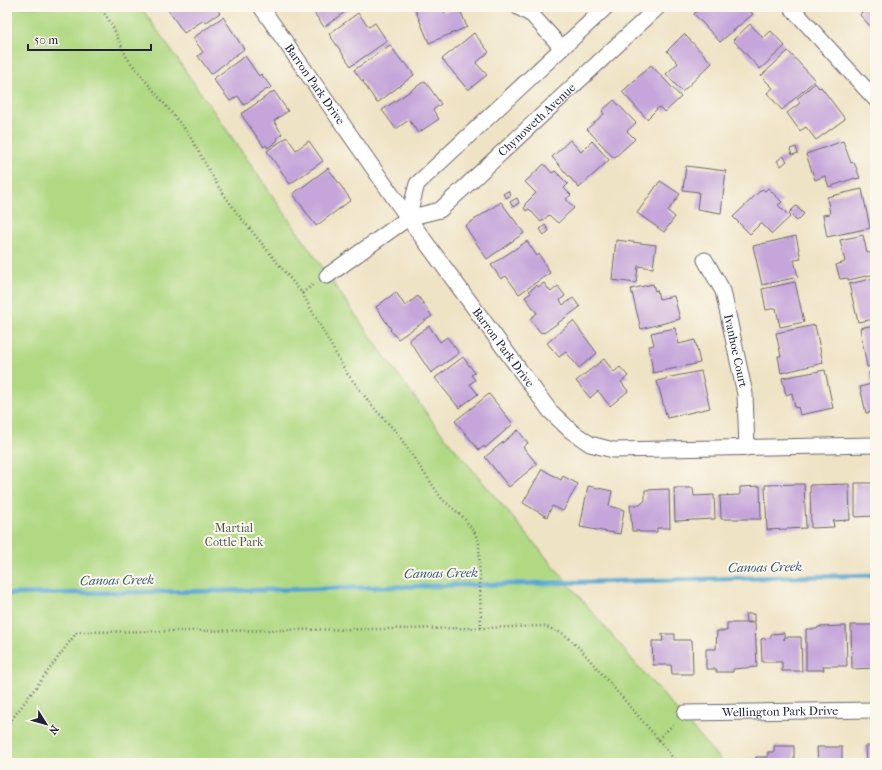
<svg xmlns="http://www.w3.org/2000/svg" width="882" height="770" font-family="'IM FELL French Canon',serif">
<rect width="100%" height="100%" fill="#fbf7ec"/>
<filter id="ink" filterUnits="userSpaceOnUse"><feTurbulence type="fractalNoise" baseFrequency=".025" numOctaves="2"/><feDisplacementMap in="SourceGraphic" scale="8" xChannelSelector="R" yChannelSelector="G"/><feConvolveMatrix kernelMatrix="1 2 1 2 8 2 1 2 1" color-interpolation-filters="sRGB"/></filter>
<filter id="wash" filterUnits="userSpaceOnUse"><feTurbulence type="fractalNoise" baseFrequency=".012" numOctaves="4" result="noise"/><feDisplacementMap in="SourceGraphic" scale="16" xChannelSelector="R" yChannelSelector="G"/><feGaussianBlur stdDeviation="0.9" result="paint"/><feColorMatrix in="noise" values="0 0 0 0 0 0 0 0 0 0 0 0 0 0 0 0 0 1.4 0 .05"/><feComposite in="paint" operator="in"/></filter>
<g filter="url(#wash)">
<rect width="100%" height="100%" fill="#efe3c5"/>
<!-- green -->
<path fill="#b1d984" stroke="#6a7e60" d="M7 7H141L382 353 439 430 636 664 723 763H7Z"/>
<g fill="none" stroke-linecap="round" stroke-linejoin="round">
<!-- stream -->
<path stroke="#54a6cf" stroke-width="5" d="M7 594 220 591 875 575"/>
</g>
<g id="blocks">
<!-- building -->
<g fill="#c5a5da">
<path d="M166 7H215L220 13 205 23 204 20 184 33Z"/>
<path d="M310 7H352L324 27Z"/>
<path d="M414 7H441L444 12 455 7H459L467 27 429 43Z"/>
<path d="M702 7H746L753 14 720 42 694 14Z"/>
<path d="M857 7H875V24L871 27 860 15 862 12Z"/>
<path d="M358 13 369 27 375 23 387 41 351 66 329 34Z"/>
<path d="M223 17 244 49 211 74 198 56 203 52 193 38Z"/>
<path d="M750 24 763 38 771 31 785 46 760 69 733 40Z"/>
<path d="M474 33 489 52 476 63 487 75 468 90 442 59Z"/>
<path d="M684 34 712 63 682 92 666 74 678 63 667 51Z"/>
<path d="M390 45 403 63 405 62 414 75 377 103 363 82 364 81H362L354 70Z"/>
<path d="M788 51 815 80 782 110 767 93 773 88 761 76Z"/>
<path d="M245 56 259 76 261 74 271 87 268 90 267 89 244 105 238 96 230 101 213 79Z"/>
<path d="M651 65 681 97 665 112 659 107 647 119 622 92Z"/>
<path d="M425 81 441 104 433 110 439 119 418 133 409 120 396 129 382 110Z"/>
<path d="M815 83 819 88 821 87 845 119 816 140 806 127 800 131 787 113 800 103 797 99Z"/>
<path d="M274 91 288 111 274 121 282 134 277 138 278 140 268 148 266 145 264 147 241 114Z"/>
<path d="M614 100 636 123 627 131 635 139 614 158 587 129 604 114 602 111Z"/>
<path d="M287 137 296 150 309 141 323 161 290 184 267 151Z"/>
<path d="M570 140 581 152 592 141 609 160 579 188 552 157Z"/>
<path d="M843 141 851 163 854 162 860 178 855 179V178L829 187 825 176 815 180 806 154Z"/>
<path d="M796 147 798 153 792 155 790 149Z"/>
<path d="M783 156 787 161 781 166 777 161Z"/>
<path d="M544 164 552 173 555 171 568 184 564 188 571 195 566 199 574 208 558 223 549 215 541 222 529 209 526 211 524 208 526 206 525 204 536 193 525 182Z"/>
<path d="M686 166 726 171 721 213 697 209 699 192 683 190Z"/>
<path d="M328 168 351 200 316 226 293 194Z"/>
<path d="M660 181 680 194 668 211 675 217 664 232 637 213Z"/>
<path d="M768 188 782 202 778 205 790 217 772 234 761 223 750 234 733 217 762 189 765 191Z"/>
<path d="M862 189 870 228 827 237 823 215 830 214 827 197Z"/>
<path d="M508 191 511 195 506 198 503 194Z"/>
<path d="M517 198 519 203 513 207 510 202Z"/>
<path d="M501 202 524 233 487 259 465 226Z"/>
<path d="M796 206 804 214 797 221 789 213Z"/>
<path d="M545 225 549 231 544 235 540 229Z"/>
<path d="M863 235 867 253 875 252V274L848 280V278L840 279 836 265 845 262 840 240Z"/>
<path d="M796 236 801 259 794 260 798 277 762 285 753 246Z"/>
<path d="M616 240 656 245 653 268 638 266 636 283 612 280Z"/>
<path d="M527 241 537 256 539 254 550 273 519 294 506 276 501 279 491 265Z"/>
<path d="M875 278V319L858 322 849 284Z"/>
<path d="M795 282 804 322 780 327 776 308 766 310 762 289Z"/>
<path d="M544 283 551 292 558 286 565 296 560 300 563 305 573 298 580 307 544 333 543 332 541 333 530 319 537 313 525 297 531 293 529 291 537 285 538 287Z"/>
<path d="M653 284 655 291 657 290 659 299 674 296 680 319 641 329 631 289Z"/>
<path d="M396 292 405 306 418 296 432 316 398 339 390 330 391 329 376 307Z"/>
<path d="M573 321 597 353 579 368 566 352 559 357 547 343Z"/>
<path d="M815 325 823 363 781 373 778 356H781L776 333Z"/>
<path d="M875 325V365L867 367 860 328Z"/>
<path d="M429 326 440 342 447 337 459 353 431 373 409 340Z"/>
<path d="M675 328 679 344 695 340 700 363 653 373 649 346 654 345 651 333Z"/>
<path d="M463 357 475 373 471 375 475 380 470 384 478 394 459 408 435 378Z"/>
<path d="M604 359 614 372 620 367 628 376 621 382 628 391 610 406 598 391 590 398 576 381Z"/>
<path d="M825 370 833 408 800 415 798 407 795 408 792 393 786 395 782 378Z"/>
<path d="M701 371 710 408 667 418 657 381 666 379V378Z"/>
<path d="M875 371V412L866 413 860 387 871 384 869 372Z"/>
<path d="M489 394 513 424 485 448 484 446 479 450 455 421Z"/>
<path d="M518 430 528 443 523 447 537 464 509 487 485 457Z"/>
<path d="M542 469 561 480 563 476 578 484 563 511 552 506 547 517 523 503Z"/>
<path d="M855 483H874L875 516 855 517Z"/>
<path d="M804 484 806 528 767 530 765 485Z"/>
<path d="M849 484 850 520 833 521 834 527 811 528 810 485Z"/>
<path d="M588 486 612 491 609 506 624 510 620 534 580 527Z"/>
<path d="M760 486 761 519H721L720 496 740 495V487Z"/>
<path d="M674 488H693L694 496 714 495 715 519 675 521Z"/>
<path d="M669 489 670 528H657V532H639V531H632L630 505H640L645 500V490Z"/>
<path d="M745 614H754V622H746Z"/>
<path d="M727 623H755L757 667 733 669V672H716V669H706V649H716L717 631H727Z"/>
<path d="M851 625H875V668L852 669Z"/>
<path d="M846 626 847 666H823L824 670H806V629H817L818 627Z"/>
<path d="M784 633V640L785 637H801L802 671H782V662H762L761 639 771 638V634Z"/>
<path d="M662 634H675V640H692L693 674H672L671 665H653L652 641H663Z"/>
<path d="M774 746H794V763H756V757H768V752H774Z"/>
<path d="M865 746H875V763H866Z"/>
<path d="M817 747H842V763H818Z"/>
</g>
</g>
</g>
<g filter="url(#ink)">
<use href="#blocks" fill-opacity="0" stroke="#6a666b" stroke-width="1"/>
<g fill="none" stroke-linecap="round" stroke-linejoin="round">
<defs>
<g id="street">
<path id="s1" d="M261 7 408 218 550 411 571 431 590 444 613 450 875 445"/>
<path d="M518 7 532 15 562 48"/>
<path d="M791 7 875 99"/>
<path d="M408 218 417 184 606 7"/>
<path id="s2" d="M705 260 723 291 745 394 747 448"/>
<path id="s3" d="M327 276 408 218 440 210 658 7"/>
<path id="s4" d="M685 713 875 710"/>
</g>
</defs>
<!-- street casing -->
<use href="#street" stroke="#6a666b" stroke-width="17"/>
<!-- path -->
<g stroke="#6a666b" stroke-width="2.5" stroke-dasharray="1 3" stroke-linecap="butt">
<path d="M100 7 111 23 127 58 188 133 218 186 237 213 302 293 346 372 374 408 397 433 442 499 463 517 475 533 479 543 481 628"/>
<path d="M302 293 314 284"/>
<path d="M7 726 77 632 481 628 544 626 564 634 582 651 658 739 677 763"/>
<path d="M658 739 674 724"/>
</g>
<!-- street -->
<use href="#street" stroke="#fff" stroke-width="15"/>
</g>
</g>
<g text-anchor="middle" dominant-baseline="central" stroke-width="4" stroke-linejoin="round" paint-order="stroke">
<!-- street labels -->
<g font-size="12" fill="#22223b" stroke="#fbf7ec">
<text stroke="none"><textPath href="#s1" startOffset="94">Barron Park Drive</textPath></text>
<text stroke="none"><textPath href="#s3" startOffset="265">Chynoweth Avenue</textPath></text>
<text stroke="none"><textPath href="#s1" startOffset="418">Barron Park Drive</textPath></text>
<text stroke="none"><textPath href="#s2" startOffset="97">Ivanhoe Court</textPath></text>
<text stroke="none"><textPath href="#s4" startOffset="95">Wellington Park Drive</textPath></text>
</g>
<!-- park labels -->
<g font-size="12" fill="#4d5951" stroke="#fbf7ec">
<text x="234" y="528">Martial<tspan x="234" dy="14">Cottle Park</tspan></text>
</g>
<!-- water labels -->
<g font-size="13" font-style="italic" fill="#365776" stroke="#fbf7ec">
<text transform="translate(765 567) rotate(-1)">Canoas Creek</text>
<text transform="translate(441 573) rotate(-1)">Canoas Creek</text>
<text transform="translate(117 580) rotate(-1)">Canoas Creek</text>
</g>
</g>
<!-- margin -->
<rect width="882" height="770" fill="none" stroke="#fbf7ec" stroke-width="24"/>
<!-- north arrow -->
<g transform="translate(46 724) rotate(127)" stroke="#fbf7ec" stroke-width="3" paint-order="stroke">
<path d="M0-3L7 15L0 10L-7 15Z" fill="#22223b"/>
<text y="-6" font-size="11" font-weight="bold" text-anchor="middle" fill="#22223b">N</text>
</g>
<!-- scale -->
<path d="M28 44v6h123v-6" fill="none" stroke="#22223b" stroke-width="2"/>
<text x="34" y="44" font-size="12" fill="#22223b" stroke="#fbf7ec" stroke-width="3" paint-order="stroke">50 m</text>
</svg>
